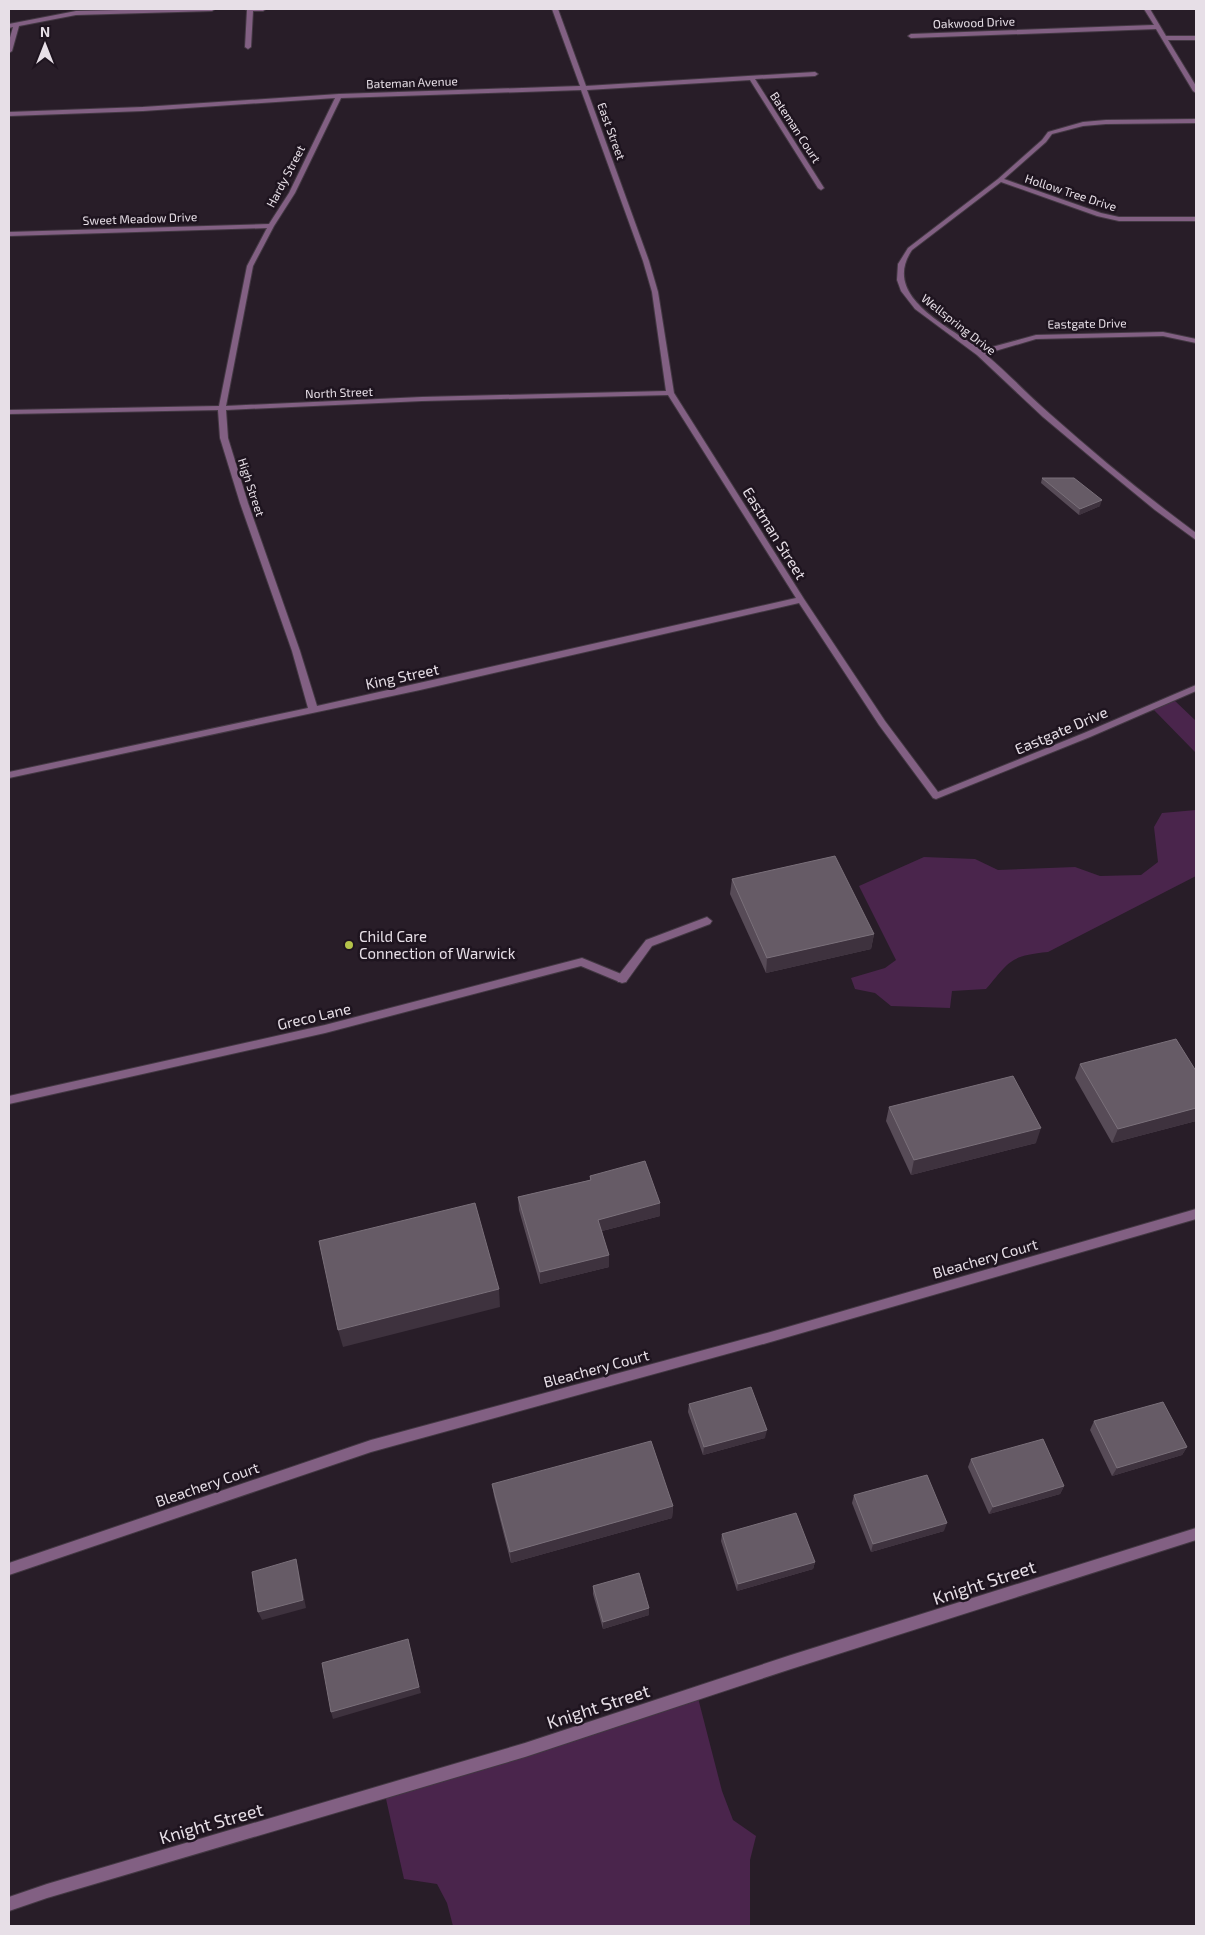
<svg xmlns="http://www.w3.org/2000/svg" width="1205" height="1935" font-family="'Exo 2',sans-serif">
<rect width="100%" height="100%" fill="#281d28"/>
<!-- green -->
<g fill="#4a254c">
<path d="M1174 700 1196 721V753L1152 708Z"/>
<path d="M1196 810V876L1048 952C1009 956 1010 961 986 989L952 991 950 1008 891 1006 875 993 855 989 851 978 885 968 896 960 859 886 924 857 975 859 998 870 1075 867 1100 876 1141 875 1158 862 1154 827 1162 813Z"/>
<path d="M697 1694 722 1791 733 1820 756 1836 750 1860V1926H453L447 1903 437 1884 404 1879 384 1790Z"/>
</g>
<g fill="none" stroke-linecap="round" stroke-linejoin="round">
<defs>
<path id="lane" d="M707 917 712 921 710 924 652 946 626 982H618L617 979 618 976 646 940Z"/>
<g id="street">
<path d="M163 9H215L212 11 76 15 19 26 12 51 9 53V41L13 27 9 28V24L76 11Z"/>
<path d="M245 9H266L263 11H253L251 47 248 49 245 47 247 10Z"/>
<path d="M552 9H558L586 86 815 72 818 74 815 76 755 79 824 188 821 190 818 188 750 80 587 90 649 261 658 292 674 393 804 599 885 721 938 792 1084 733 1196 685V691L1090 737 936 799 933 798 879 725 799 603 420 690 9 778V772L308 708 292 651 240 503 220 438 218 410 9 414V410L219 406 247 266 267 228 9 236V232L269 224 289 193 335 98 143 111 9 116V112L143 107 339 94 580 86ZM581 90 643 261 652 292 666 391 422 397 226 406 253 266 274 226 295 193 341 98ZM668 395 796 598 317 706 300 651 248 503 228 438 226 410 422 401Z"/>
<path d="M1144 9H1150L1166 36H1196V40H1168L1196 86V93L1193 91 1156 29 911 38 908 36 911 34 1154 25Z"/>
<path d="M1196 119V123L1106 124 1083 126 1052 134 1046 142 1004 179 1101 213 1119 217H1196V221H1119L1097 216 1001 182 912 250C880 297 951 327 981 350L1036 335 1163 332 1196 339V343L1163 336 1036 339 985 354C1008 373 1028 395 1050 414 1097 456 1146 496 1196 533V540L1155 510 1099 464 1043 417 977 355 915 309 901 291 897 280 898 264 908 248 998 179 1042 140 1048 132 1083 122 1106 120Z"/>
<path d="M582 958 626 976 627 979 626 982 622 983 581 966 325 1033 9 1104V1096L325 1025Z"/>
<path d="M1196 1209V1219L767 1343 371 1452 9 1575V1563L371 1440 767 1333Z"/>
<path d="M1196 1528V1540L791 1669 525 1757 47 1898 9 1911V1897L47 1884 525 1743 791 1655Z"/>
</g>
</defs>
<!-- lane casing -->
<use href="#lane" stroke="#433843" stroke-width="2"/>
<!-- street casing -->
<use href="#street" stroke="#433843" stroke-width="2"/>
<!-- lane -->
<use href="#lane" fill="#826083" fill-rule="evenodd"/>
<!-- street -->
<use href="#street" fill="#826083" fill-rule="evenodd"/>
</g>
<!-- wall -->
<g fill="#574b57">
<path d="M1042 478 1100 506 1079 515 1041 483Z"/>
<path d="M732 879 874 934 871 949 766 973 730 894Z"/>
<path d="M1080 1064 1196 1071V1121L1112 1143 1075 1078Z"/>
<path d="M889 1107 1036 1143 911 1175 886 1121Z"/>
<path d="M590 1176 660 1216 602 1231 609 1267 540 1284 519 1210 518 1197 590 1180Z"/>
<path d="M689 1404 765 1438 703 1455 688 1412Z"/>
<path d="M1094 1421 1187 1447 1182 1455 1112 1476 1090 1430Z"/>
<path d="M971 1459 1064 1486 1060 1494 989 1514 968 1467Z"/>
<path d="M492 1484 673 1506 672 1518 511 1563 494 1496Z"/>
<path d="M854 1495 944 1531 871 1552 852 1503Z"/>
<path d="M722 1534 815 1562 813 1569 737 1591 721 1541Z"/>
<path d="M593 1586 649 1608V1615L603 1629 593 1594Z"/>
</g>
<!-- shaded-wall -->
<g fill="#3e323e">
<path d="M1102 500 1100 506 1079 515 1080 509Z"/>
<path d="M874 934 871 949 766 973 767 958Z"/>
<path d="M1196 1108V1121L1112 1143 1118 1129Z"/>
<path d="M1041 1128 1036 1143 911 1175 914 1160Z"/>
<path d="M660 1203V1216L598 1232V1220Z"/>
<path d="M609 1255V1267L540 1284V1272Z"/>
<path d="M499 1289 500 1307 343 1347 338 1330Z"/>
<path d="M767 1430 765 1438 703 1455 704 1447Z"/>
<path d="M1187 1447 1182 1455 1112 1476 1117 1468Z"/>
<path d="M1064 1486 1060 1494 989 1514 993 1507Z"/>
<path d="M673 1506 672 1518 511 1563 510 1552Z"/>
<path d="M947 1523 944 1531 871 1552 873 1544Z"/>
<path d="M296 1559 298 1567 306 1608 262 1620 258 1612Z"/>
<path d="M815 1562 813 1569 737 1591 738 1584Z"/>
<path d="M649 1608V1615L603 1629V1622Z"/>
<path d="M408 1639 421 1693 333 1719 331 1712Z"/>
</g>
<!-- building -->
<g fill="#665b66" stroke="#7a707a">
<path d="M1042 478H1074L1102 500 1080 509Z"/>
<path d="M835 856 874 934 767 958 732 879Z"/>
<path d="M1176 1039 1196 1071V1108L1118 1129 1080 1064Z"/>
<path d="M1013 1076 1041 1128 914 1160 889 1107Z"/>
<path d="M645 1161 660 1203 598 1220 609 1255 540 1272 518 1197 591 1180 590 1176Z"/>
<path d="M475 1203 499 1289 338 1330 319 1241Z"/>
<path d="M751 1387 767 1430 704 1447 689 1404Z"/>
<path d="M1163 1402 1187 1447 1117 1468 1094 1421Z"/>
<path d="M1043 1439 1064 1486 993 1507 971 1459Z"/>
<path d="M651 1441 673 1506 510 1552 492 1484Z"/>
<path d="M927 1475 947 1523 873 1544 854 1495Z"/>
<path d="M796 1513 815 1562 738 1584 722 1534Z"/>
<path d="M296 1559 303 1600 258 1612 252 1572Z"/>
<path d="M639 1573 649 1608 603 1622 593 1586Z"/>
<path d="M408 1639 419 1687 331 1712 322 1663Z"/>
</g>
<!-- markers -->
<circle fill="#b4c24a" stroke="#1e141f" stroke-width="2" cx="349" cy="945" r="5"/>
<g text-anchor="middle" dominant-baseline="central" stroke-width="5" stroke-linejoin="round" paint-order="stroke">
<!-- far-street labels -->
<g font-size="12" fill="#e7dfe7" stroke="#1e141f">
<text transform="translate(974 22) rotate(-2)">Oakwood Drive</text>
<text transform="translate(412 82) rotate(-2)">Bateman Avenue</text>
<text transform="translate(796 127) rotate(57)">Bateman Court</text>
<text transform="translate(612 131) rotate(70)">East Street</text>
<text transform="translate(285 176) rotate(-62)">Hardy Street</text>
<text transform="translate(1071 192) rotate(18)">Hollow Tree Drive</text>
<text transform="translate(140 218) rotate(-2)">Sweet Meadow Drive</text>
<text transform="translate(1087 323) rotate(-1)">Eastgate Drive</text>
<text transform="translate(959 324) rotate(38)">Wellspring Drive</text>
<text transform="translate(339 392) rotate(-2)">North Street</text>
<text transform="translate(252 487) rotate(72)">High Street</text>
</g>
<!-- street labels -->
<g font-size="15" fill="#e7dfe7" stroke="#1e141f">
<text transform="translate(775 533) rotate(58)">Eastman Street</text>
<text transform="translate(402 676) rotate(-12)">King Street</text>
<text transform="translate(1061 730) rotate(-23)">Eastgate Drive</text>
<text transform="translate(314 1016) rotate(-13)">Greco Lane</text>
<text transform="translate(985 1258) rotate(-16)">Bleachery Court</text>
<text transform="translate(596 1368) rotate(-15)">Bleachery Court</text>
<text transform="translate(207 1484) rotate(-19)">Bleachery Court</text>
</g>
<!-- poi labels -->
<g font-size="15" fill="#e7dfe7" stroke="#1e141f" text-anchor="start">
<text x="359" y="936">Child Care<tspan x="359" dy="17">Connection of Warwick</tspan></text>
</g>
<!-- near-street labels -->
<g font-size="18" fill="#e7dfe7" stroke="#1e141f">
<text transform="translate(984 1582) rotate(-18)">Knight Street</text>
<text transform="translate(598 1706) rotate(-18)">Knight Street</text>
<text transform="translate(211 1823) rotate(-16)">Knight Street</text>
</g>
</g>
<!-- border -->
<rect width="1205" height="1935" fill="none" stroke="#e7dfe7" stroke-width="20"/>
<!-- north arrow -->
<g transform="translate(45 45)" stroke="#1e141f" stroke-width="4" paint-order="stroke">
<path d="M0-4L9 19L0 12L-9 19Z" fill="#e7dfe7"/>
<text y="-8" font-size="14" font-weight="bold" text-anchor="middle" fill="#e7dfe7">N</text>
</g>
</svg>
